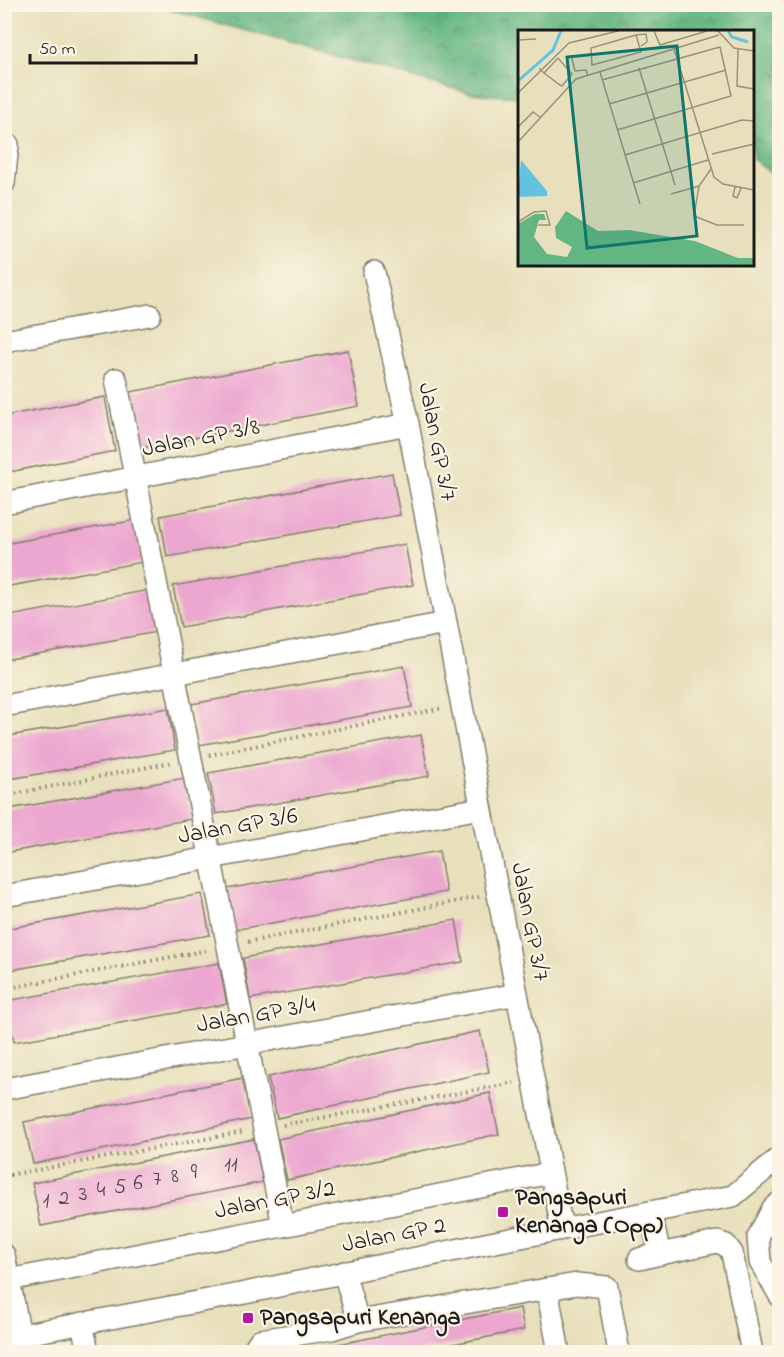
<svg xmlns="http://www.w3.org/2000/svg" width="784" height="1357" font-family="'Indie Flower',sans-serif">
<defs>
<pattern id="forest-crowns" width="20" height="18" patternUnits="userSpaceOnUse" patternTransform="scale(1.5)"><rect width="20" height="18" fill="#63b581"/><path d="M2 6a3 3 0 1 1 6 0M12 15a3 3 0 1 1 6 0" fill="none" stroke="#519269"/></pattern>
</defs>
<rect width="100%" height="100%" fill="#fcf5e5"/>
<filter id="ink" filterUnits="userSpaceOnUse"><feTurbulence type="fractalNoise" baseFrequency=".0167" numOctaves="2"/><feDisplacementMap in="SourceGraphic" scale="12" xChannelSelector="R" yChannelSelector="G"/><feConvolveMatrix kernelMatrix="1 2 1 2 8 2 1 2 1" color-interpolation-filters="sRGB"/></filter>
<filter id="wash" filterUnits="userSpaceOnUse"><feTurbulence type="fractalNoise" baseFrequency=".008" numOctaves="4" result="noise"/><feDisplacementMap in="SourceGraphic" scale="24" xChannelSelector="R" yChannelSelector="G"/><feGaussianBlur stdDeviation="1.35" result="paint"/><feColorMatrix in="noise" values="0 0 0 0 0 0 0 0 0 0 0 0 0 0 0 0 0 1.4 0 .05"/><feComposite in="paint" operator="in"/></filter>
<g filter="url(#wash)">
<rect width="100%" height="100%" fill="#e8e0bc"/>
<!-- forest -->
<path fill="url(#forest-crowns)" stroke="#40684e" stroke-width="1.5" d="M154 5H779V180L753 159 752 32H520V97L469 93Z"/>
<g id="blocks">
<!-- building -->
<g fill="#eca7d0">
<path d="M348 350 359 406 136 449 125 393Z"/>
<path d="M105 397 115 451 4 473V416Z"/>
<path d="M392 473 400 515 167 557 160 516Z"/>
<path d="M136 520 143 562 4 587V544Z"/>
<path d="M405 544 413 585 181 627 173 586Z"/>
<path d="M149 590 157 632 4 660V617Z"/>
<path d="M404 666 412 707 199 745 191 704Z"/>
<path d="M168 708 175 750 4 780V737Z"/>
<path d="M421 735 429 776 216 814 208 773Z"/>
<path d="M185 778 192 819 4 853V810Z"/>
<path d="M439 851 446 892 233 930 226 889Z"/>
<path d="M202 894 210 935 5 971V929Z"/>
<path d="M456 920 463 962 250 999 243 958Z"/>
<path d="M219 963 227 1004 14 1042 6 1001Z"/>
<path d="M480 1031 489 1072 277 1118 268 1077Z"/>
<path d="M243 1078 252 1119 33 1164 24 1122Z"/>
<path d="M490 1093 499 1134 287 1180 278 1139Z"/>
<path d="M254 1139 263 1182 41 1226 32 1183Z"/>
<path d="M520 1308 524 1330 422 1350 423 1352H299Z"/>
</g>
</g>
</g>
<g filter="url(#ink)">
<use href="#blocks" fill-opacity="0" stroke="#827e6c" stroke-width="1.5"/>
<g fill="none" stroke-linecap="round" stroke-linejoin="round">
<defs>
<g id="minor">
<path d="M4 142 8 145 4 183"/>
<path d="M374 272 408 424 562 1229"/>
<path d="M4 341 150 315"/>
<path d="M116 379 283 1226"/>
<path d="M4 503 408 424"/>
<path d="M4 706 446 623"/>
<path d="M4 896 481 808"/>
<path d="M4 1089 517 994"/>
<path d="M780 1202 773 1208 758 1237 760 1262 780 1296"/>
<path d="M650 1212 660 1254 717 1242 726 1245 732 1253 752 1352"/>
<path d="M4 1255 20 1335"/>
<path d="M639 1259 660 1254"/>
<path d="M344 1272 358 1321"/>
<path d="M4 1281 551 1173"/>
<path d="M547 1289 559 1352"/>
<path d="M82 1323 88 1352"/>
<path d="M4 1338 240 1294 500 1241 733 1196 780 1157"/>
<path d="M252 1352 260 1340 332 1329 358 1321 577 1284 607 1287 619 1352"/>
</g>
</defs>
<!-- minor casing -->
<use href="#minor" stroke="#827e6c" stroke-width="24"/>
<!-- path -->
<g stroke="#827e6c" stroke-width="4" stroke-dasharray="1.5 4.5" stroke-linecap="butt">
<path d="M209 755 443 708"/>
<path d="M4 796 173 762"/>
<path d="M248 942 479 897"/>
<path d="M4 989 208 950"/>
<path d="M283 1125 514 1083"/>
<path d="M4 1176 243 1132"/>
</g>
<!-- minor -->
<use href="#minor" stroke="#fff" stroke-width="21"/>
</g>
</g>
<!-- markers -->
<g fill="#b5179e" stroke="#fcf5e5" stroke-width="2">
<rect x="497" y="1206" width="12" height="12" rx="3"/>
<rect x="242" y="1312" width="12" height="12" rx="3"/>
</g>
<g text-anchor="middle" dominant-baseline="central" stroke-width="4.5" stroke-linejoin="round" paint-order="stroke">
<!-- number labels -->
<g font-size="21" fill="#503f49">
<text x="231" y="1166">11</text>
<text x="194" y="1173">9</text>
<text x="175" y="1177">8</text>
<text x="157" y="1180">7</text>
<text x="138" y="1184">6</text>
<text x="120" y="1188">5</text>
<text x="101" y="1191">4</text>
<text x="83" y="1195">3</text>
<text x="64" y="1199">2</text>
<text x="46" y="1202">1</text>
</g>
<!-- street labels -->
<g font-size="24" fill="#1c1c1c" stroke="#fcf5e5">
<text transform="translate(201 439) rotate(-11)">Jalan GP 3/8</text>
<text transform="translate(436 442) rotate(79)">Jalan GP 3/7</text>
<text transform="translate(238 827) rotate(-10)">Jalan GP 3/6</text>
<text transform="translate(529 922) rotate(79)">Jalan GP 3/7</text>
<text transform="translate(256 1016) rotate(-10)">Jalan GP 3/4</text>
<text transform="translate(275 1201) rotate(-11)">Jalan GP 3/2</text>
<text transform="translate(394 1236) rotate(-11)">Jalan GP 2</text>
</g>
<!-- poi labels -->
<g font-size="24" font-weight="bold" fill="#1c1c1c" stroke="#fcf5e5" text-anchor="start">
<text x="515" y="1198">Pangsapuri<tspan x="515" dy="28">Kenanga (Opp)</tspan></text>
<text x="260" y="1318">Pangsapuri Kenanga</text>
</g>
</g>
<!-- overview -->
<g transform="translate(518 30)">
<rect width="236" height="236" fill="#e8e0bc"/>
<path d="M48 181 80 201 111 200 177 211 220 228H235V235H0V194L17 184H26L28 190H21L16 207 29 224 49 227 54 217 38 208 37 197Z" fill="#63b581"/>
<path d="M3 130 29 161V166L0 167Z" fill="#62c2e0"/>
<path fill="none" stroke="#62c2e0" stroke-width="3" d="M210 1 214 7 230 12M0 51 35 20 43 1"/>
<path fill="none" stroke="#96927c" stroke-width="1.5" d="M136 1 142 15 189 1M200 1 216 18 236 21M118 5 123 22 74 35 73 18ZM118 5 128 4 129 12 123 16M0 10 18 9M156 19 196 147 205 154 236 160M220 19 219 56 236 59M53 25 57 41 68 40 70 46M21 38 26 43 42 55 44 56 54 44 40 28 26 43M121 38 157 155M82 42 122 174M84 50 202 17 213 66 99 100M0 63 51 13 100 1M91 74 208 40M0 97 15 82 22 87M0 112 58 49 201 5M194 124 236 114M107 125 224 90 236 91M193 139 181 156 176 186 199 195H226M115 153 190 130M217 157 215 166 219 168 223 158M153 164 181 156M0 192 16 182 28 181 32 195H20"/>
<path fill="#0f766e" fill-opacity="0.15" stroke="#0f766e" stroke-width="3" d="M159 16 179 206 69 218 49 27Z"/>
<rect width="236" height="236" fill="none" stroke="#1c1c1c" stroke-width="3"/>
</g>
<!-- margin -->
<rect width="784" height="1357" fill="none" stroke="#fcf5e5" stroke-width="24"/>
<!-- scale -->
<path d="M30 54v9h166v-9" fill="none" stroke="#1c1c1c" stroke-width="3"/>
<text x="39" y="54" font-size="18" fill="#1c1c1c" stroke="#fcf5e5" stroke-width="4.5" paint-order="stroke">50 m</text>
</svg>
